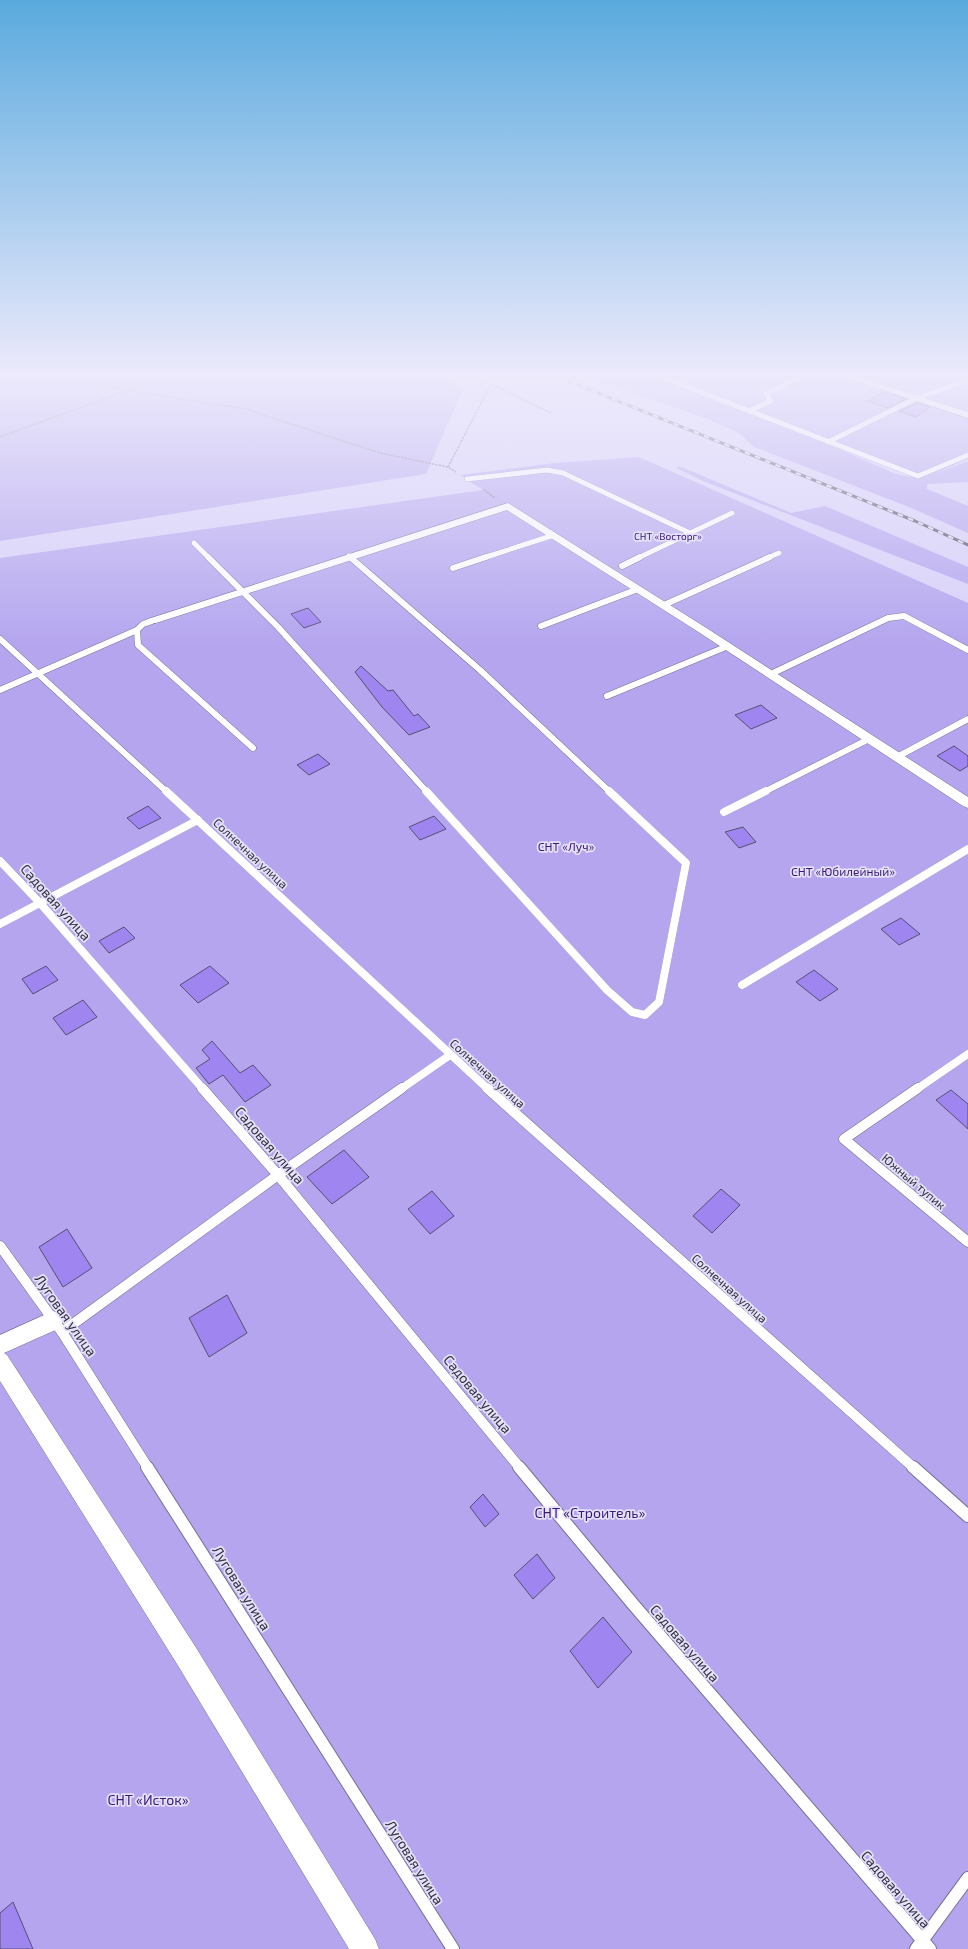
<svg xmlns="http://www.w3.org/2000/svg" width="968" height="1949" font-family="'Exo 2',sans-serif">
<rect width="100%" height="100%" fill="#d8d1f9"/>
<!-- green -->
<g fill="#b4a5ee">
<path d="M0 374H432L463 389 426 474 0 541Z"/>
<path d="M577 374H647L832 446 896 474 916 478 923 477 655 374H968V459L931 475 968 461V482L927 484V489L968 506V533L909 507 754 447 739 433 708 419Z"/>
<path d="M639 457 968 603V1949H0V558L483 490 460 475 555 463Z"/>
<path d="M679 466 791 513 825 506 968 567V584L703 481 676 468Z"/>
</g>
<!-- building -->
<g fill="#9f85f0" stroke="#564f71">
<path d="M884 392 906 399 888 408 868 401Z"/>
<path d="M917 403 930 407 916 417 899 411Z"/>
<path d="M308 608 321 622 304 628 291 614Z"/>
<path d="M361 666 388 691 393 690 414 716 418 714 430 727 409 735 382 707 355 672Z"/>
<path d="M761 705 777 718 751 729 735 715Z"/>
<path d="M954 746 968 756V766L960 771 937 756Z"/>
<path d="M318 754 330 764 309 775 297 765Z"/>
<path d="M148 806 161 818 139 829 127 818Z"/>
<path d="M434 816 446 829 420 840 409 827Z"/>
<path d="M743 827 756 842 739 848 725 832Z"/>
<path d="M901 918 920 934 899 945 881 929Z"/>
<path d="M124 927 135 938 109 953 99 941Z"/>
<path d="M46 966 58 980 33 994 22 979Z"/>
<path d="M210 966 229 983 198 1003 180 985Z"/>
<path d="M814 970 838 989 820 1001 796 982Z"/>
<path d="M83 1000 97 1017 66 1035 53 1018Z"/>
<path d="M212 1041 240 1073 253 1065 271 1085 245 1102 223 1075 209 1084 196 1068 210 1059 202 1050Z"/>
<path d="M951 1090 968 1104V1129L936 1100Z"/>
<path d="M344 1150 369 1177 332 1204 307 1177Z"/>
<path d="M721 1189 740 1205 712 1233 693 1216Z"/>
<path d="M432 1191 454 1216 430 1234 408 1209Z"/>
<path d="M67 1229 92 1268 63 1287 39 1247Z"/>
<path d="M227 1295 247 1333 209 1357 189 1318Z"/>
<path d="M483 1494 499 1514 485 1527 470 1507Z"/>
<path d="M537 1554 555 1578 533 1599 514 1575Z"/>
<path d="M603 1617 632 1652 598 1688 570 1651Z"/>
<path d="M13 1902 33 1949H0V1913Z"/>
</g>
<g fill="none" stroke-linecap="round" stroke-linejoin="round">
<defs>
<g id="service-far4">
<path d="M654 374 918 476 968 455"/>
<path d="M749 411 771 401 766 394 806 374"/>
<path d="M828 442 915 399 968 380"/>
<path d="M467 479 547 470 563 473 690 533"/>
<path d="M194 543 209 558"/>
<path d="M349 556 352 558"/>
<path d="M483 558 554 535"/>
<path d="M638 558 732 513"/>
<path d="M767 558 779 553"/>
</g>
<g id="service-far3">
<path d="M208 557 278 627 427 792"/>
<path d="M350 557 480 670 610 792"/>
<path d="M622 566 640 557"/>
<path d="M453 568 486 557"/>
<path d="M664 605 770 557"/>
<path d="M152 621 143 624 137 630 138 645 253 748"/>
<path d="M541 626 638 589"/>
<path d="M0 639 167 792"/>
<path d="M771 674 888 618 904 616 968 650"/>
<path d="M0 690 137 630"/>
<path d="M607 696 728 646"/>
<path d="M897 757 968 719"/>
<path d="M764 792 869 739"/>
</g>
<g id="service-far2">
<path d="M166 791 488 1089"/>
<path d="M426 791 607 990 632 1012 645 1015 659 1002 686 863 609 791"/>
<path d="M724 812 766 791"/>
<path d="M0 861 40 903 203 1089"/>
<path d="M0 924 198 820"/>
<path d="M742 985 968 849"/>
<path d="M401 1089 450 1055"/>
<path d="M917 1089 968 1054"/>
</g>
<g id="service-far1">
<path d="M202 1088 278 1175 520 1468"/>
<path d="M487 1088 914 1468"/>
<path d="M918 1088 844 1139 968 1242"/>
<path d="M0 1246 62 1332 148 1468"/>
<path d="M62 1332 278 1175 402 1088"/>
</g>
<g id="service">
<path d="M147 1467 453 1949"/>
<path d="M519 1467 632 1603 930 1949"/>
<path d="M913 1467 968 1516"/>
<path d="M916 1949 968 1878"/>
</g>
<g id="minor">
<path d="M835 374H848L968 412V418Z"/>
<path d="M508 503 708 629 968 797V808L963 806 700 633 507 510 156 623H148L146 621 148 619Z"/>
<path d="M53 1311 60 1314 63 1321 60 1328 4 1353 7 1355 195 1646 375 1939 379 1949H349L177 1664 0 1381V1335Z"/>
</g>
</defs>
<!-- service-far4 casing -->
<use href="#service-far4" stroke="#777094" stroke-width="5.5"/>
<!-- service-far3 casing -->
<use href="#service-far3" stroke="#777094" stroke-width="7"/>
<!-- service-far2 casing -->
<use href="#service-far2" stroke="#777094" stroke-width="8"/>
<!-- service-far1 casing -->
<use href="#service-far1" stroke="#777094" stroke-width="11"/>
<!-- service casing -->
<use href="#service" stroke="#777094" stroke-width="14"/>
<!-- minor casing -->
<use href="#minor" stroke="#777094" stroke-width="1"/>
<!-- path -->
<g stroke="#827d99" stroke-width="1.5" stroke-dasharray="2.5 1" stroke-linecap="butt">
<path d="M44 374 126 390 245 409 380 453 448 467 456 472"/>
<path d="M470 374 551 413"/>
<path d="M0 437 172 374"/>
<path d="M448 467 491 384"/>
<path d="M484 490 495 498"/>
</g>
<!-- service-far4 -->
<use href="#service-far4" stroke="#fff" stroke-width="5"/>
<!-- service-far3 -->
<use href="#service-far3" stroke="#fff" stroke-width="6"/>
<!-- service-far2 -->
<use href="#service-far2" stroke="#fff" stroke-width="8"/>
<!-- service-far1 -->
<use href="#service-far1" stroke="#fff" stroke-width="10"/>
<!-- service -->
<use href="#service" stroke="#fff" stroke-width="12"/>
<!-- minor -->
<use href="#minor" fill="#fff" fill-rule="evenodd"/>
<defs>
<path id="rail" d="M551 374 915 521 968 545"/>
</defs>
<!-- rail casing -->
<use href="#rail" stroke="#545065" stroke-width="3"/>
<!-- rail -->
<use href="#rail" stroke="#e4e1f9" stroke-width="2" stroke-dasharray="5.5" stroke-linecap="butt"/>
</g>
<!-- sky -->
<linearGradient id="sky" x2="0" y2="1"><stop stop-color="#5aaade"/><stop offset="0.58" stop-color="#edeafc"/><stop offset="1" stop-color="#edeafc" stop-opacity="0"/></linearGradient>
<rect width="968" height="647" fill="url(#sky)"/>
<g text-anchor="middle" dominant-baseline="central" stroke-width="3.5" stroke-linejoin="round" paint-order="stroke">
<!-- far-park labels -->
<g font-size="10" fill="#3b1877" stroke="#e4e1f9">
<text x="668" y="536">СНТ «Восторг»</text>
</g>
<!-- park labels -->
<g font-size="12" fill="#3b1877" stroke="#e4e1f9">
<text x="566" y="846">СНТ «Луч»</text>
<text x="843" y="871">СНТ «Юбилейный»</text>
</g>
<!-- street labels -->
<g font-size="12" fill="#302d3d" stroke="#e4e1f9">
<text transform="translate(251 853) rotate(43)">Солнечная улица</text>
<text transform="translate(488 1073) rotate(42)">Солнечная улица</text>
<text transform="translate(914 1181) rotate(40)">Южный тупик</text>
<text transform="translate(730 1288) rotate(42)">Солнечная улица</text>
</g>
<!-- near-street labels -->
<g font-size="14" fill="#302d3d" stroke="#e4e1f9">
<text transform="translate(56 902) rotate(48)">Садовая улица</text>
<text transform="translate(270 1145) rotate(49)">Садовая улица</text>
<text transform="translate(66 1315) rotate(55)">Луговая улица</text>
<text transform="translate(478 1394) rotate(50)">Садовая улица</text>
<text transform="translate(242 1588) rotate(58)">Луговая улица</text>
<text transform="translate(685 1643) rotate(49)">Садовая улица</text>
<text transform="translate(415 1862) rotate(58)">Луговая улица</text>
<text transform="translate(896 1889) rotate(49)">Садовая улица</text>
</g>
<!-- near-park labels -->
<g font-size="14" fill="#3b1877" stroke="#e4e1f9">
<text x="590" y="1512">СНТ «Строитель»</text>
<text x="148" y="1799">СНТ «Исток»</text>
</g>
</g>
</svg>
